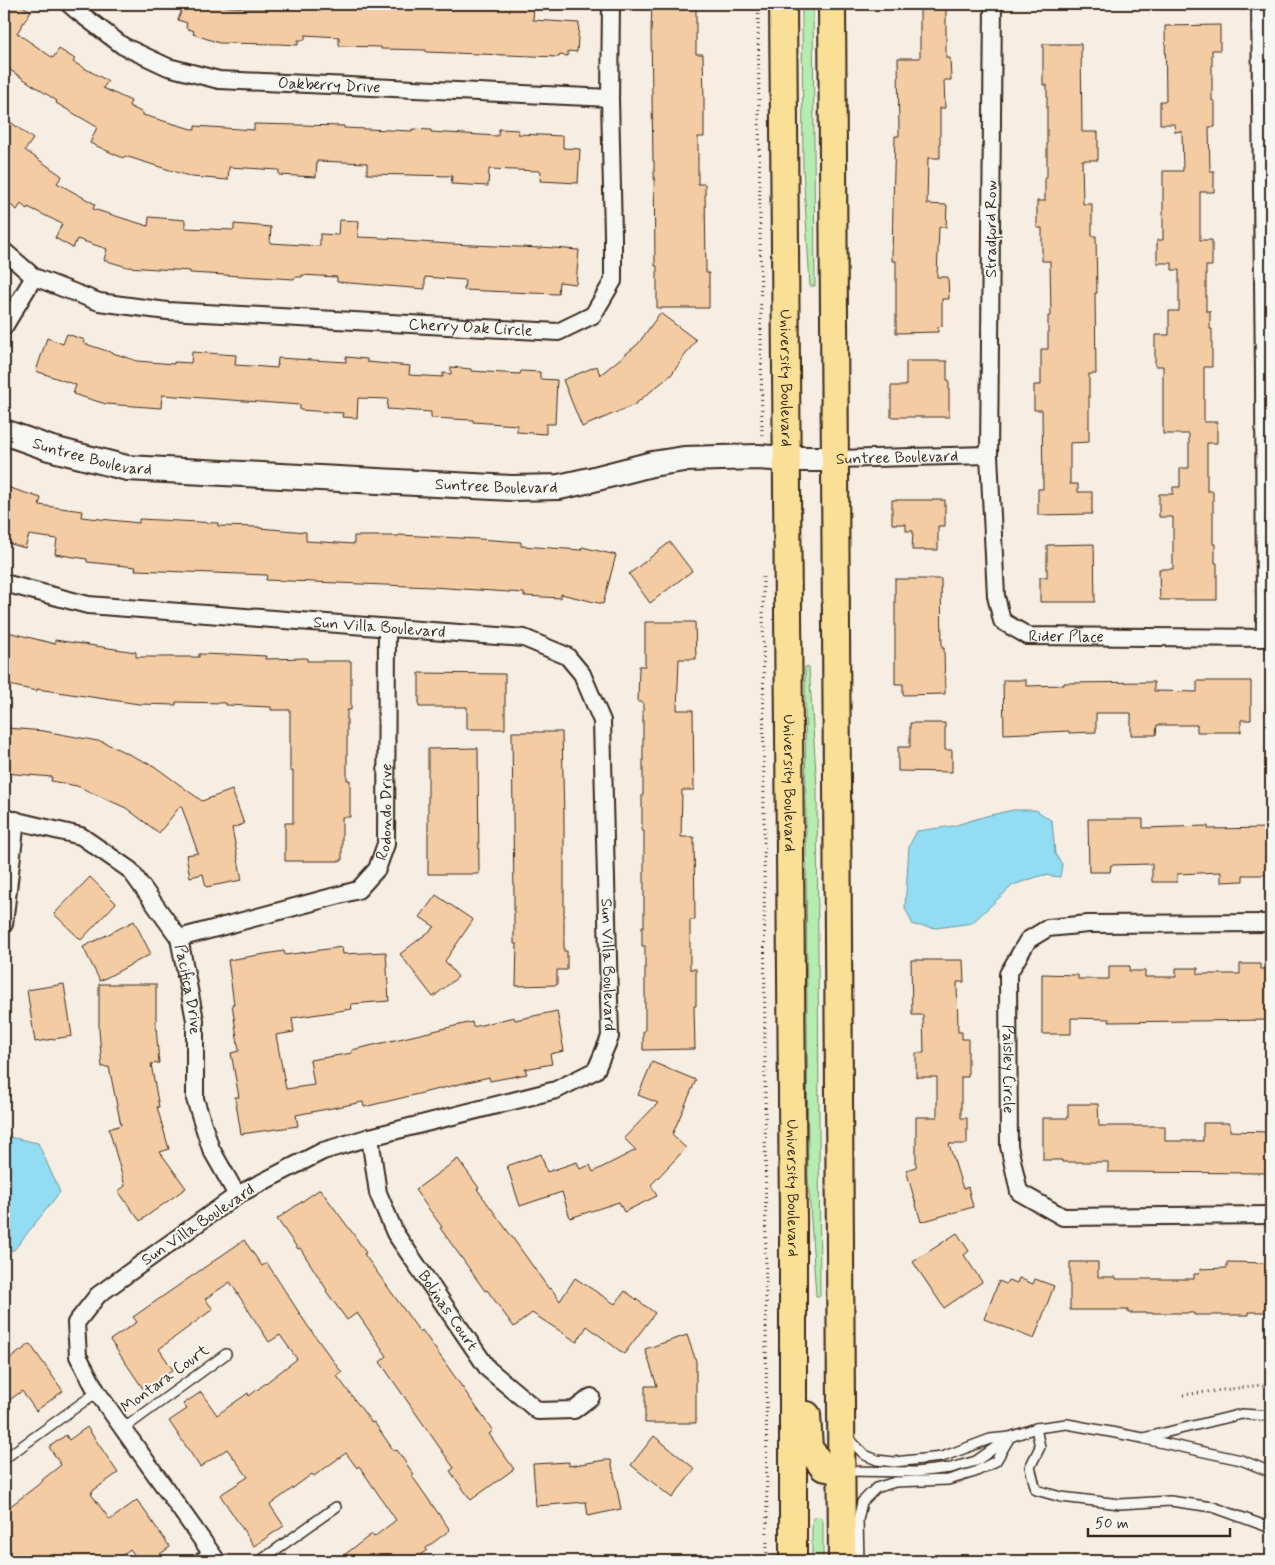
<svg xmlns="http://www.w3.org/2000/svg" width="1275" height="1565" font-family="Mynerve,sans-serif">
<rect width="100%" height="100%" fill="#f6eee2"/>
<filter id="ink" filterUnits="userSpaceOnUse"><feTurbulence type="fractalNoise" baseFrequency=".02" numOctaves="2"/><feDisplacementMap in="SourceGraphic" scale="10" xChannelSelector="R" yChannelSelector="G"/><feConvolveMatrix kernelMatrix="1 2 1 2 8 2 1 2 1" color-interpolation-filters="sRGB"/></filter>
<g filter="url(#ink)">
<!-- green -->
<g fill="#b5edb1" stroke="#788c68">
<path d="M802 4H813L815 286H810L803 167Z"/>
<path d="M805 667H809L817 788 820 1296H816L808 1176Z"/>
<path d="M819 1517 823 1521V1561H812V1524L813 1518Z"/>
</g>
<!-- water -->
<g fill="#92ddf3" stroke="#6f959e">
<path d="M1013 810H1036L1052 821 1055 854 1062 864 1060 877 1043 875 1013 885 972 923 937 928 913 925 905 908 909 846 917 831 953 826 986 816Z"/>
<path d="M4 1136 38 1143 60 1192 14 1250 4 1251Z"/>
</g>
<!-- building -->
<g fill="#f4cca4" stroke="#3b2a1e">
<path d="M4 4H19L31 11 17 33 53 58 59 49 75 59 73 62 108 81 103 88 131 101 129 106 143 113V115L195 130V126L254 130V124L344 126V128L412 131V129L431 130V132L498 136 499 129 519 130 518 134 563 136V148L580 149 578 183 540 181 541 171 489 169 488 186 451 184 452 176 367 174V163L317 161 316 177 279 175V170L229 167 228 180 192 177 125 156 123 158 90 143 97 127 56 103 57 101 4 66Z"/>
<path d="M184 4H219L229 7 280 8V4H368L411 5V4H447V6L497 8V4L534 5 533 20 579 23 577 52 568 51V56L560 55 559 57 426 52V50L381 49V47L339 46V37L305 35V40H298V45L278 44 219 43 193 34 194 31 186 28 187 23 178 20Z"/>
<path d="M652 4H696V54H703L704 100V137H698V184H705L706 273H709V308H657V266H655L654 161H653L651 31Z"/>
<path d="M920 4H946V58H950L951 80H944L945 108H940V158H928L927 204 947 205 946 227H939L937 277H948L949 299H942V326L938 327V332L896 333V261H892L893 204 895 136H899L898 58H920Z"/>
<path d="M1220 25V50H1212V101H1215V127H1209L1210 171H1214V192H1200V240H1212V266H1206V311H1210V329H1212V367H1204V422H1217V443H1207V491H1213V544H1215V563H1217V600H1160L1159 569H1173V517H1159V494H1173V487H1180V468H1189V434H1163V366H1155V335H1169V311H1179V270H1172V263H1157V240H1163V171H1183L1182 131 1175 132 1174 124H1160V101H1166L1165 26Z"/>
<path d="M1043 44H1081L1082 132H1098V160H1082L1083 204H1092V236H1096L1097 293H1095L1096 374H1089V442L1070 443V484H1078V492H1092V514L1038 515V489H1043L1042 410H1034V385H1041V349H1048V316H1051L1050 261H1042V228H1037V201H1045V178H1047V85H1043Z"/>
<path d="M4 117 33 139 25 150 62 176 57 183 95 204 93 209 148 226 149 217 185 220V228L234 230V224L271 227 270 243 320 246V234L338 235 339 220 359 221 358 237 404 239V241L450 244 541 248V247L579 250 576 284 559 282 558 294 532 293 464 290 465 280 425 277V289L337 282V277L302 275V277H295L294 279 190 273V271L127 267 104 260 107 249 77 239 73 248 55 238 62 224 28 207 27 209 21 204 17 210 4 200Z"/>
<path d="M660 313 696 340 671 375 634 405 582 427 563 380 597 366 600 375 638 344Z"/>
<path d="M67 334 85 340 83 343 137 361 174 364V362L191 363 192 352 236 355 235 365 251 366 277 368 278 358 346 362V357L367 359V362L410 366 409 375 443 377V373L451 374V367L471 369V371L520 374 521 371 540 372V379L557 380 555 424H546V434L517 432V425L473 422V420L431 418V412L387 409 388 399 358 398 357 418 342 417 343 413 300 410V405L162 395 161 408 106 404 73 394 76 385 36 371 47 338 63 344Z"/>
<path d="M906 361H947V380H949V417H891V386H906Z"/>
<path d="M7 487 41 498 39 505 82 511 81 517 139 523V519L218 523V526L259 527V528L306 532V541L354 544V536H398L399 535 479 539 521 542V546L581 550 582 547 616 555 603 604 561 594V598L524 596V593L432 587 266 580 267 575 135 570 136 567 87 562V559L55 554 57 539 29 535 25 548 4 542V498Z"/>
<path d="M892 500H945V526H938V550H912L913 531H906V524H892Z"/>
<path d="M670 542 692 571 650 603 629 574Z"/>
<path d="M1094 544 1095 602H1040V577H1047V545Z"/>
<path d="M895 579H941L942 648H944L945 694 903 695V684H895Z"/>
<path d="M645 622H695L696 659H679L677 710H693L694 790H682L681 837H694L695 920H690V969H696V1006H694L695 1049 643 1050V1031H645V946H642V926H644V831H642V795H643V702H638L639 666H645Z"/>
<path d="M4 631 55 644V640L136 652V657H199V654L229 655V654L266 656 265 659 307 658V661H351V710H347V780H350V817H342V861H285V823H293V771H290V710H271V707L226 705V703L176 702V705L139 704 37 689V691L4 684Z"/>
<path d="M419 673 505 674V729H467V707H419Z"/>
<path d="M1003 680H1026V686L1064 685V683L1154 682V691L1197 692V681H1251V720H1241V732H1197V725H1157L1156 735H1131V713H1096V732L1069 733V731L1004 734Z"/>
<path d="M910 723H945V750H952V772L898 771V747H910Z"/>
<path d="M8 728 44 731 103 742 154 766 202 801 232 790 244 824 232 828 242 880 206 887 203 874 190 877 186 855 198 853 181 805 159 833 126 808 77 786 51 781 52 777 4 773Z"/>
<path d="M512 732H562L564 819V951H567V970H557V985L516 986 517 944H514V899Z"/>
<path d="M478 748 479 874H428V749Z"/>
<path d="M1088 819H1143V828L1208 826V829L1271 828V875H1243V881L1221 882V872L1177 874V882H1152V864L1111 865 1110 872H1089Z"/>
<path d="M90 877 116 903 81 940 54 914Z"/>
<path d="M436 895 473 920 445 961 458 977 433 997 400 954 435 927 420 917Z"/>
<path d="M134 921 151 954 100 981 83 947Z"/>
<path d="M342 947 343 954 386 952 389 1001 351 1004 352 1009 292 1018 294 1032 276 1035 286 1089 314 1085 310 1060 352 1053V1050L472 1022 473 1027 514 1017 515 1020 557 1011 564 1051 550 1054 552 1064 525 1069 527 1074 490 1081 489 1077 364 1107 363 1102 296 1115 298 1126 241 1134 235 1097H239L231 1053 239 1051 232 1004H234L228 960 284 951 285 955Z"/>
<path d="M911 960H963L964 982H957L958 1032H962V1039H968V1077H961V1118H967V1144H949L963 1189 968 1187 973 1207 921 1222 906 1170 916 1167V1117H937V1077H916V1053H924L923 1015H912Z"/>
<path d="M1240 964H1260V969H1271V1020L1109 1022V1019L1071 1018V1034H1042V974L1078 975V979H1109V966H1130L1129 971H1145V977H1176V968H1198V974H1240Z"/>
<path d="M64 984 72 1036 35 1042 27 990Z"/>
<path d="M99 984H156V1026L159 1063 151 1064 159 1107H157L169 1149 160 1152 186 1188 140 1221 118 1191 125 1186 109 1129 121 1125 109 1067H102L99 1030Z"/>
<path d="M652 1062 696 1080 672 1135 686 1148 651 1185 657 1196 624 1212 619 1202 570 1218 562 1192 520 1206 507 1166 541 1154 547 1172 577 1162 580 1169 590 1165 593 1172 636 1150 624 1138 658 1103 638 1095Z"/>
<path d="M1068 1104H1098L1099 1126H1165V1141H1203V1123H1230V1131L1271 1132V1173L1108 1172V1162H1062V1160H1043V1118H1068Z"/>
<path d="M458 1159 479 1188 477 1189 512 1237 549 1289 551 1288 560 1301 575 1278 615 1304 625 1291 655 1313 624 1354 587 1326 577 1342 532 1313 514 1327 487 1290 485 1291 461 1257 440 1228 442 1227 415 1190Z"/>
<path d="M320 1189 354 1235 366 1253 364 1254 420 1332 422 1330 493 1431 489 1434 514 1469 471 1500 450 1471 454 1468 380 1362 387 1356 357 1313 347 1320 326 1291 327 1290 300 1248 298 1249 277 1219Z"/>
<path d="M957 1233 969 1251 964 1255 982 1282 944 1308 913 1262Z"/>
<path d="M244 1240 262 1266 267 1263 307 1325 342 1373 337 1376 372 1423 374 1422 394 1451 397 1450 414 1475 412 1476 450 1530 426 1548 427 1550 412 1561H336L372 1534 374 1537 396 1520 359 1466 357 1468 346 1453 314 1476 312 1474 270 1505 284 1526 254 1546 220 1495 248 1477 227 1449 200 1467 169 1421 187 1409 183 1404 201 1392 217 1415 248 1393 249 1396 297 1359 280 1335 269 1342 230 1282 205 1299 213 1309 159 1349 173 1370 144 1390 110 1340 137 1322 133 1317Z"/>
<path d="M1070 1262H1098V1277H1116V1279H1194V1274H1199L1200 1269 1227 1268V1262L1271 1263V1312H1249V1315H1194V1313H1128V1310H1070Z"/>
<path d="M1019 1278 1033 1284 1035 1279 1054 1286 1034 1339 984 1319 999 1281 1006 1284 1008 1280 1017 1283Z"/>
<path d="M687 1335 696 1361V1423H645V1386H657L645 1349Z"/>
<path d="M30 1344 63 1391 36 1411 22 1391 4 1404V1363Z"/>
<path d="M87 1427 118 1473 91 1492 93 1493 91 1494 110 1520 137 1500 170 1547 150 1561H139L130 1549 115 1561H4V1511L43 1481 42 1480 61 1465 49 1447 66 1435 69 1440Z"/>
<path d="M654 1436 695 1469 672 1498 631 1465Z"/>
<path d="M605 1460H611L621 1509 588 1516 586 1502 536 1506 533 1464 569 1462V1466Z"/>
</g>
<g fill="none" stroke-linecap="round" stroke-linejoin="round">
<defs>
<g id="lane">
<path d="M1036 1428 1040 1447 1030 1467 1036 1490 1061 1497 1120 1504 1170 1501 1213 1507 1271 1528"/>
<path d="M123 1429 226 1354"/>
<path d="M847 1437 865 1455 877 1460 894 1462 942 1457 990 1439 1010 1437 1036 1428 1067 1424 1143 1438 1242 1414 1271 1416"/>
<path d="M1145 1439 1241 1460 1271 1472"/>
<path d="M4 1459 97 1392"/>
<path d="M844 1471 916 1472 951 1468 976 1461 1006 1440"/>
<path d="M195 1561 210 1552"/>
<path d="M260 1561 336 1507"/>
<path d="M859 1561 858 1520 862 1502 876 1488 895 1482 948 1480 975 1472 996 1461 1010 1437"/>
</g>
<g id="street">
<path id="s1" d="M69 4 77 11 123 46 168 67 219 80 610 98"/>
<path id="s2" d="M993 4 989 455 996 596 1002 621 1028 636 1271 638"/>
<path d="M1260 4 1264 374 1265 638"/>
<path id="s3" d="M4 251 34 277 99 302 167 311 558 332 593 315 613 281V236L610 98 611 4"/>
<path d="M4 327 34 277"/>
<path id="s4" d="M835 459 989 455"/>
<path id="s5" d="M4 583 88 605 524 638 567 656 582 674 602 721 610 1037 596 1070 556 1090 370 1137 323 1151 237 1195 98 1295 76 1323 78 1356 97 1392 217 1561"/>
<path id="s6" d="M4 818 81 836 130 870 179 938 195 1020V1099L211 1149 237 1195"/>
<path id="s7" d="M1271 923 1088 924 1048 928 1028 940 1008 974 1009 1146 1019 1192 1063 1217 1271 1215"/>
<path d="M4 924 16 820"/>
<path id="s8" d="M179 938 358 890 377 869 386 844 387 628"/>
<path id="s9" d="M370 1137 378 1193 395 1233 488 1369 538 1411 574 1410 591 1397"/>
</g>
<g id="secondary">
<path id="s10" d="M4 432 49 448 127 468 512 488 559 487 590 480 652 464 684 459 758 457 787 459H835"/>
</g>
<g id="primary">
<path id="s11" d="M783 4 793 1219V1561"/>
<path d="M832 4 842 1561"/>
<path d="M807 1415 809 1448 823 1467 841 1471"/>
</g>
</defs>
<!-- lane casing -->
<use href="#lane" stroke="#3b2a1e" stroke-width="12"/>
<!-- street casing -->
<use href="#street" stroke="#3b2a1e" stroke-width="20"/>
<!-- secondary casing -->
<use href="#secondary" stroke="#3b2a1e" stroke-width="28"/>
<!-- primary casing -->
<use href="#primary" stroke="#3b2a1e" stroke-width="30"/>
<!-- path -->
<g stroke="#3b2a1e" stroke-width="3" stroke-dasharray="1 4" stroke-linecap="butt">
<path d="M758 4 762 438"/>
<path d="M763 577 767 1561"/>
<path d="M1183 1395 1261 1385 1271 1386"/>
</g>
<!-- lane -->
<use href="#lane" stroke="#f6f6f2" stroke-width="9"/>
<!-- street -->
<use href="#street" stroke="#f6f6f2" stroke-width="16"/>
<!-- secondary -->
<use href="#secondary" stroke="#f6f6f2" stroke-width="24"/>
<!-- primary -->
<use href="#primary" stroke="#fadf96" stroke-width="26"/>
</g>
</g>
<g text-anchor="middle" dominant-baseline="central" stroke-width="4" stroke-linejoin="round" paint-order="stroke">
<!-- street labels -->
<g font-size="16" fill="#3b2a1e" stroke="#f6f6f2">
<text stroke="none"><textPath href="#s1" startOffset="281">Oakberry Drive</textPath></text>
<text transform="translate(991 229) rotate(-90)">Stradford Row</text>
<text stroke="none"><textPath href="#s3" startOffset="482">Cherry Oak Circle</textPath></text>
<text stroke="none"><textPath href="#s11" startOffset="374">University Boulevard</textPath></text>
<text stroke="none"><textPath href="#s10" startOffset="92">Suntree Boulevard</textPath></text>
<text stroke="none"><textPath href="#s4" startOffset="62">Suntree Boulevard</textPath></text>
<text stroke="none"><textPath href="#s10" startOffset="498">Suntree Boulevard</textPath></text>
<text stroke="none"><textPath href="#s5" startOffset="379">Sun Villa Boulevard</textPath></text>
<text stroke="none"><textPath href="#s2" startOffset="686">Rider Place</textPath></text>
<text stroke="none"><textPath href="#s11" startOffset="779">University Boulevard</textPath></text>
<text stroke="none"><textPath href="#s8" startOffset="272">Rodondo Drive</textPath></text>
<text stroke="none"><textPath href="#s5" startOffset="889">Sun Villa Boulevard</textPath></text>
<text stroke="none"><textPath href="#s6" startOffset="275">Pacifica Drive</textPath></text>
<text stroke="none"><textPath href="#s7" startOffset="381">Paisley Circle</textPath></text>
<text stroke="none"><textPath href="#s11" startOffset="1184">University Boulevard</textPath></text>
<text transform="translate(198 1225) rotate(-34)">Sun Villa Boulevard</text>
<text stroke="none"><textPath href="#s9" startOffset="194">Bolinas Court</textPath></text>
<text transform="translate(165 1379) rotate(-36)">Montara Court</text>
</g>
</g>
<!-- margin -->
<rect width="1275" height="1565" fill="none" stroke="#f6f6f2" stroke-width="20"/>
<rect x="10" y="10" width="1255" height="1545" fill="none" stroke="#3b2a1e" stroke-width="2" filter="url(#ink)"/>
<!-- scale -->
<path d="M1088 1528v8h142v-8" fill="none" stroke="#3b2a1e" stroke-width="2.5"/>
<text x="1095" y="1528" font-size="15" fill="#3b2a1e" stroke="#f6f6f2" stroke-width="4" paint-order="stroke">50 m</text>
</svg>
